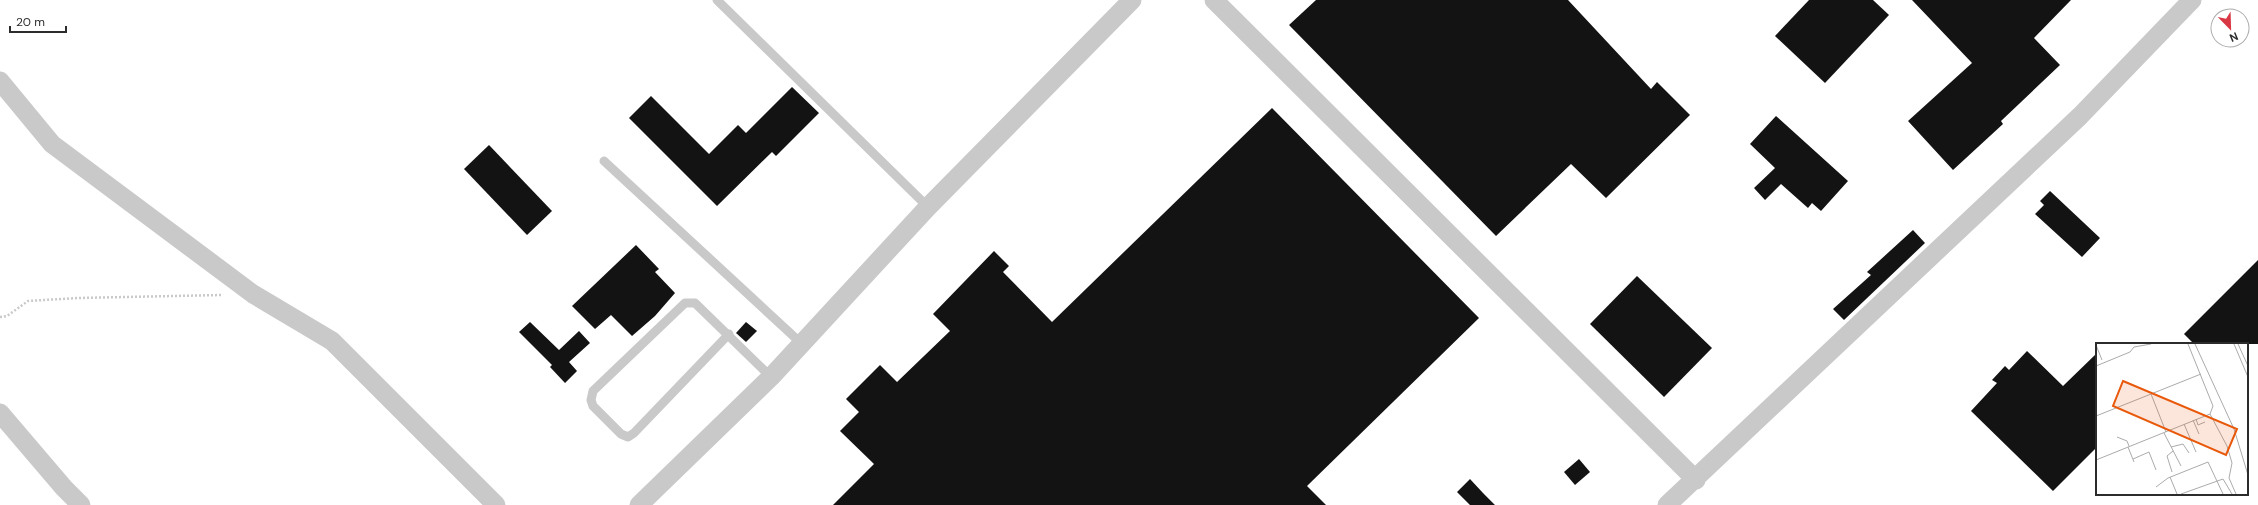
<svg xmlns="http://www.w3.org/2000/svg" width="2258" height="505" font-family="'DM Sans',sans-serif">
<rect width="100%" height="100%" fill="#fff"/>
<!-- building -->
<g fill="#131313">
<path d="M1316 0H1568L1651 89 1657 82 1690 115 1606 198 1571 164 1496 236 1289 25Z"/>
<path d="M1809 0H1873L1889 15 1825 83 1775 36Z"/>
<path d="M1912 0H2071L2034 38 2060 65 2001 121 2003 124 1953 170 1908 121 1972 63Z"/>
<path d="M792 87 819 113 776 156 772 152 717 206 629 118 651 96 709 154 738 125 746 133Z"/>
<path d="M1272 108 1479 318 1307 486 1326 505H833L874 464 840 431 859 412 846 399 880 365 897 382 950 331 933 314 994 251 1009 266 1003 272 1052 322Z"/>
<path d="M1776 116 1848 181 1821 211 1812 203 1808 208 1781 184 1765 200 1754 188 1775 168 1750 144Z"/>
<path d="M489 145 552 211 527 235 464 169Z"/>
<path d="M2050 191 2100 238 2082 257 2035 214 2044 205 2040 201Z"/>
<path d="M1913 230 1925 243 1844 320 1833 309 1871 275 1867 272Z"/>
<path d="M636 245 659 269 655 272 675 293 655 316 632 336 611 315 595 329 572 306Z"/>
<path d="M2258 260V344H2194L2184 334Z"/>
<path d="M1637 276 1712 348 1664 397 1590 324Z"/>
<path d="M530 322 559 350 579 331 590 343 569 362 577 371 565 383 550 367 552 365 519 332Z"/>
<path d="M746 322 757 331 746 342 736 333Z"/>
<path d="M2027 351 2063 386 2097 353V447L2053 491 1971 411 1997 383 1992 380 2005 366 2009 370Z"/>
<path d="M1579 459 1590 472 1575 485 1564 472Z"/>
<path d="M1470 479 1483 493 1495 505H1470L1457 492Z"/>
</g>
<g fill="none" stroke-linecap="round" stroke-linejoin="round">
<!-- path -->
<path stroke="#c9c9c9" stroke-width="2.5" stroke-dasharray="2 2" stroke-linecap="butt" d="M0 317 7 316 28 301 78 298 223 295"/>
<!-- service -->
<g stroke="#c9c9c9" stroke-width="9">
<path d="M717 0 928 207"/>
<path d="M604 161 802 344"/>
<path d="M729 334 634 433 628 437 621 434 593 406 591 400 593 391 685 303H695L771 377"/>
</g>
<!-- minor -->
<g stroke="#c9c9c9" stroke-width="19">
<path d="M1214 0 1696 480"/>
<path d="M0 81 52 144 253 294 332 341 496 505"/>
<path d="M0 413 64 488 81 505"/>
<path d="M639 505 771 377 928 207 1132 0"/>
<path d="M1667 505 2080 116 2192 0"/>
</g>
</g>
<!-- overview -->
<g transform="translate(2096 343)">
<rect width="152" height="152" fill="#fff"/>
<path fill="none" stroke="#ababab" stroke-width="1" d="M92 1 117 63 114 71 131 103 136 120 133 135 140 151M99 1 138 86 152 132M138 1 152 34M142 1 152 23M0 2 6 17M0 23 34 9 38 4 55 1M55 51 70 89M0 73 105 31M100 76 102 82 109 79M97 77 103 91M88 81 100 109M68 90 85 123M21 94 31 98 33 103M32 104 38 119M75 104 87 101 93 110M37 116 53 109 60 127M0 117 114 71M76 129 71 113 77 108M74 134 81 151M60 144 72 135 112 119 127 151M85 151 127 136 136 151"/>
<path fill="#e8590c" fill-opacity="0.15" stroke="#e8590c" stroke-width="2" d="M27 38 141 86 130 112 17 63Z"/>
<rect width="152" height="152" fill="none" stroke="#2c2c2c" stroke-width="2"/>
</g>
<!-- north arrow -->
<g transform="translate(2230 28) rotate(157)"><circle r="19" fill="#ffffff" stroke="#ababab"/>
<path d="M0-3L7 15L0 10L-7 15Z" fill="#da3744"/>
<text y="-6" font-size="11" font-weight="bold" text-anchor="middle" fill="#2c2c2c">N</text>
</g>
<!-- scale -->
<path d="M10 26v6h56v-6" fill="none" stroke="#2c2c2c" stroke-width="2"/>
<text x="16" y="26" font-size="12" fill="#2c2c2c" stroke="#ffffff" stroke-width="3" paint-order="stroke">20 m</text>
</svg>
